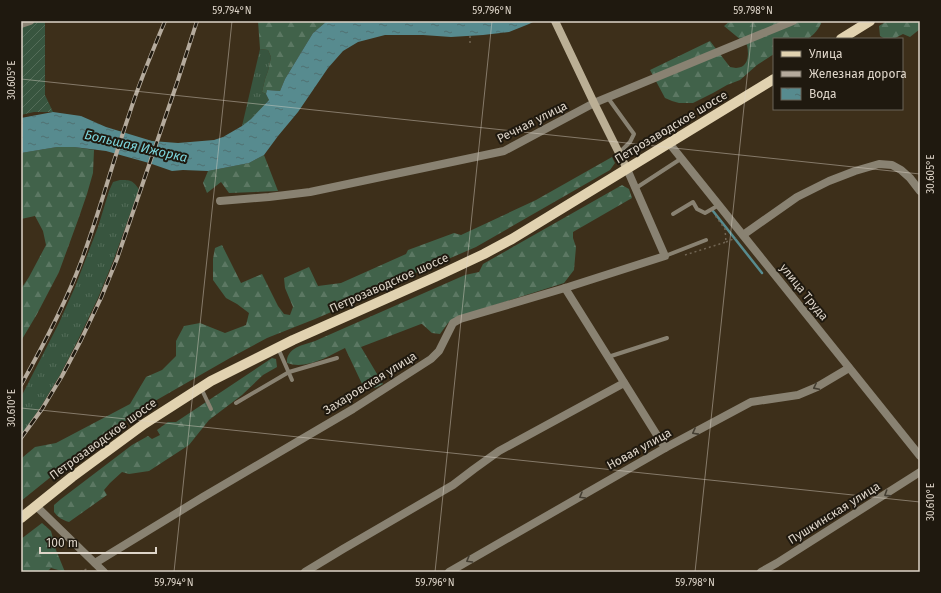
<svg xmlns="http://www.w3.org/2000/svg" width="941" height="593" font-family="'Fira Sans',sans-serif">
<defs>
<pattern id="grass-tufts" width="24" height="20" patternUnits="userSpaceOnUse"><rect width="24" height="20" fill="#38553f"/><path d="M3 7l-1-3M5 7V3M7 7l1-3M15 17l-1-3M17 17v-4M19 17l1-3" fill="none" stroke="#546d59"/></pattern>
<pattern id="forest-firs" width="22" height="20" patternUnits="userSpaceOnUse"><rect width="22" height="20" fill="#41624a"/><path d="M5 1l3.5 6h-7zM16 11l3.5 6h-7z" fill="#5c7863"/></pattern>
<pattern id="garden-furrows" width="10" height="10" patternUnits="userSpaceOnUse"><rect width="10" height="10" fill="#38553f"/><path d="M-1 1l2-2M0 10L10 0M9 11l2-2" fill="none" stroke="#546d59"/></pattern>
<pattern id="water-ripples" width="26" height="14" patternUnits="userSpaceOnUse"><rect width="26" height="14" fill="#578b8f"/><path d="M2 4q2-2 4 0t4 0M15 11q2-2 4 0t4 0" fill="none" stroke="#507172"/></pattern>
</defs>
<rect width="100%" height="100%" fill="#3d2f1a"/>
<!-- grass -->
<g fill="url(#grass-tufts)">
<path d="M260 49 268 50 271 57 268 71 265 79 262 92 266 94 269 100 251 119 242 126Z"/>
<path d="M120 180C131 180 132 180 139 189L114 259 98 298 78 340 60 375 40 408 21 435V397L59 323 75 287 98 227 109 191 113 182Z"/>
</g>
<!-- forest -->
<g fill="url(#forest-firs)">
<path d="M258 21H327L313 33 285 79 280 91 267 90 266 94 262 92 265 79 268 71 271 57 268 50 260 49Z"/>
<path d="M730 21H822C819 29 814 35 807 39H774V54L757 65 740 80 727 85 713 93 693 103H679L672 101 665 98 650 70 710 41 730 67C732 67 734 68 736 68 749 68 749 54 747 45L724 26Z"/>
<path d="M887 21H920V29L910 37 903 34C894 39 889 42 880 36L879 26Z"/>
<path d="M57 147H74L94 150 93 173 87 194 78 220 59 272 37 314 21 341V289L29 277 46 245 43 231 35 216 21 219V153Z"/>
<path d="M264 155 278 191 229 193 221 182 207 193 203 183 208 171 249 163Z"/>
<path d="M612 157 615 163 610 170 476 247 411 275 350 304 315 319 267 338 230 358 148 405 121 424 52 476 21 501V460L23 457 35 447 56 443 130 404 146 377 162 370 176 356V341L184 326 200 323 225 333 246 325 249 313 237 304 226 298 213 280V259L215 248 222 245 241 283 262 274 278 306 284 314 290 315 293 307 285 288 284 278 309 267 318 286 341 283 406 254 408 250 454 233 461 235 536 200Z"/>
<path d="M622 185 629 189 632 198 573 232V238L576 247 574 270 564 283 457 317 448 323 440 334 432 333 422 324H421L361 347 383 384 375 388 371 385 363 386 345 348C329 356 306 370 287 363 286 348 303 345 315 341L465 275 479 272 483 264Z"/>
<path d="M272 358 276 359 277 367 263 375 242 395 209 420 189 445 149 471 129 474 122 472 110 483 104 490 107 495 69 522C62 520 58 517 54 512V505L61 499 132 445 148 436 152 439 160 435 157 430 168 422H176Z"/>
<path d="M42 523 51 531 56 550 65 572 51 568 47 572H21V539Z"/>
</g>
<!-- garden -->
<path fill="url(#garden-furrows)" d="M21 21H45V95L53 112H34L21 115Z"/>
<!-- water -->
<path fill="url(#water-ripples)" d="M327 21H535L529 24 509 32 483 35 451 37 423 35H385L358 42 343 51 328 68 298 112 278 136 264 155 249 163 208 171 183 170 172 171 149 163 106 151 74 147H57L21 153V118L53 112 81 116 106 127 152 141 178 143 214 140 223 137 242 126 251 119 269 100 266 94 267 90 280 91 285 79 313 33Z"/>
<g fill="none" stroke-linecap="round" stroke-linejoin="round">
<!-- stream -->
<path stroke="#578b8f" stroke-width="2.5" d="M713 211 762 273"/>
<!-- path -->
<g stroke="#716553" stroke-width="1.5" stroke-dasharray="2 3" stroke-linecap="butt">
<path d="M470 43V34"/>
<path d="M726 242 736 238"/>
<path d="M685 255 726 242 725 229 714 214"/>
<path d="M80 572 89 568"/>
</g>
<!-- service -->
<g stroke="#898272" stroke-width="4">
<path d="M608 98 634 134 630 142 619 153"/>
<path d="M636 188 682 158"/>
<path d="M673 214 693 202 697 209 705 213 719 205"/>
<path d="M665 256 706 240"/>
<path d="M278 348 292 380"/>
<path d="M608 357 667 338"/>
<path d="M201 388 211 409"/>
<path d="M236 403 289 372 337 358"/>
</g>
<!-- minor -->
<g stroke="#898272" stroke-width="8">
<path d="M21 24 30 21"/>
<path d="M669 143 920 456"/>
<path d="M220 201 269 197 310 192 504 151 594 103 793 21"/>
<path d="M743 235 797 197 829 181 855 171 879 164 892 165 901 170 910 178 920 191"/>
<path d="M565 288 665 448"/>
<path d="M36 506 104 572"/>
<path d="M95 563 203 497 353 409 431 359 439 351 453 323 460 319 565 288 665 256 627 169"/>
<path d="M305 572 343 549 453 485 474 469 499 451 624 383"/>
<path d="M449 572 665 448 751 402 798 395 817 387 849 368"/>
<path d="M761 572 777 563 920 472"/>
</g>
<!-- secondary -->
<path stroke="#bbaf95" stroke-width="8" d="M555 21 594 103 627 169"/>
<!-- primary -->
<g stroke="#e1d2b0" stroke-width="10">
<path d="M841 39 870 21"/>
<path d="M21 518 72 477 144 424 211 381 293 340 435 277 484 254 512 239 774 79"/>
</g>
<defs>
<g id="rail">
<path d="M21 385C43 346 65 305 81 262 99 214 112 164 129 115 139 83 152 52 165 21"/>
<path d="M21 438 42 409 62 376 81 340 101 298 117 259 177 83 197 21"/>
</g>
</defs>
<!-- rail casing -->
<use href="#rail" stroke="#b5ab9d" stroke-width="4"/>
<!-- rail -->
<use href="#rail" stroke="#1f190f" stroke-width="2.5" stroke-dasharray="8" stroke-linecap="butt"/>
</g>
<!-- one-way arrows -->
<defs><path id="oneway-chevron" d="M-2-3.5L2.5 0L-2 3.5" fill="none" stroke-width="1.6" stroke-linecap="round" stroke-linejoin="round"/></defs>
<g stroke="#443e32">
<use href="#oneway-chevron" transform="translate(816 387) rotate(154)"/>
<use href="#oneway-chevron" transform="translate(695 432) rotate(152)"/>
<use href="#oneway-chevron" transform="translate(887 494) rotate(147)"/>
<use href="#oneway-chevron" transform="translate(582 496) rotate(150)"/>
<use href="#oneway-chevron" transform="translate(469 560) rotate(150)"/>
</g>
<!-- ticks -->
<path fill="none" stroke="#ded5c9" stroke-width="1" stroke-opacity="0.45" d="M21 79 920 174M21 408 920 502M174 572 232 21M435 572 492 21M695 572 753 21"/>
<g text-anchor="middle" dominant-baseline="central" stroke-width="4" stroke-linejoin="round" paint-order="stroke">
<!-- street labels -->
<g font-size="12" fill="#ded5c9" stroke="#1f190f">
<text transform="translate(532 122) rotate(-27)">Речная улица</text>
<text transform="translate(671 127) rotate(-31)">Петрозаводское шоссе</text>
<text transform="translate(389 283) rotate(-24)">Петрозаводское шоссе</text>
<text transform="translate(804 292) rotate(51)">улица Труда</text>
<text transform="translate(370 383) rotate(-32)">Захаровская улица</text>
<text transform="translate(103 439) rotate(-36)">Петрозаводское шоссе</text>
<text transform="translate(639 449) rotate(-29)">Новая улица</text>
<text transform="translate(834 513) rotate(-32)">Пушкинская улица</text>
</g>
<!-- water labels -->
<g font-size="13" font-style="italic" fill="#7cd5dc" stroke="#1f190f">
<text transform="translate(136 146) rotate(13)">Большая Ижорка</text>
</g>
</g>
<!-- border -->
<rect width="941" height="593" fill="none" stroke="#1f190f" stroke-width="44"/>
<!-- legend -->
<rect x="773" y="38" width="130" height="72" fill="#1f190f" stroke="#6b6459"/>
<rect x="781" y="51" width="20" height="6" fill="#e1d2b0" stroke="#6b6459"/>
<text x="809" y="58" font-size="12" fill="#ded5c9">Улица</text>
<rect x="781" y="71" width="20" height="6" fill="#b5ab9d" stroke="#6b6459"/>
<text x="809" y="78" font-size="12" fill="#ded5c9">Железная дорога</text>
<rect x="781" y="88" width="20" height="12" fill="url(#water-ripples)" stroke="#6b6459"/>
<text x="809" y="98" font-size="12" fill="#ded5c9">Вода</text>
<!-- scale -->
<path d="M40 547v6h116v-6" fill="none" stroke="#ded5c9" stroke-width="2"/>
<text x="46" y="547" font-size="12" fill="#ded5c9" stroke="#1f190f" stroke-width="3" paint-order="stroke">100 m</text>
<rect x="22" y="22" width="897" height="549" fill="none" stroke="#ded5c9" stroke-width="1.5"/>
<g font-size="10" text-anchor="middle" fill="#ded5c9">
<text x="232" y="14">59.794°N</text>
<text x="492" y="14">59.796°N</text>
<text x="753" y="14">59.798°N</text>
<text transform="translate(11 80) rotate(-90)" y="4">30.605°E</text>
<text transform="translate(930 174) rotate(-90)" y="4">30.605°E</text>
<text transform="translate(11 408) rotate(-90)" y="4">30.610°E</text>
<text transform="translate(930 502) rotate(-90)" y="4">30.610°E</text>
<text x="174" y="586">59.794°N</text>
<text x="435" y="586">59.796°N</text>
<text x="695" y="586">59.798°N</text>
</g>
</svg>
